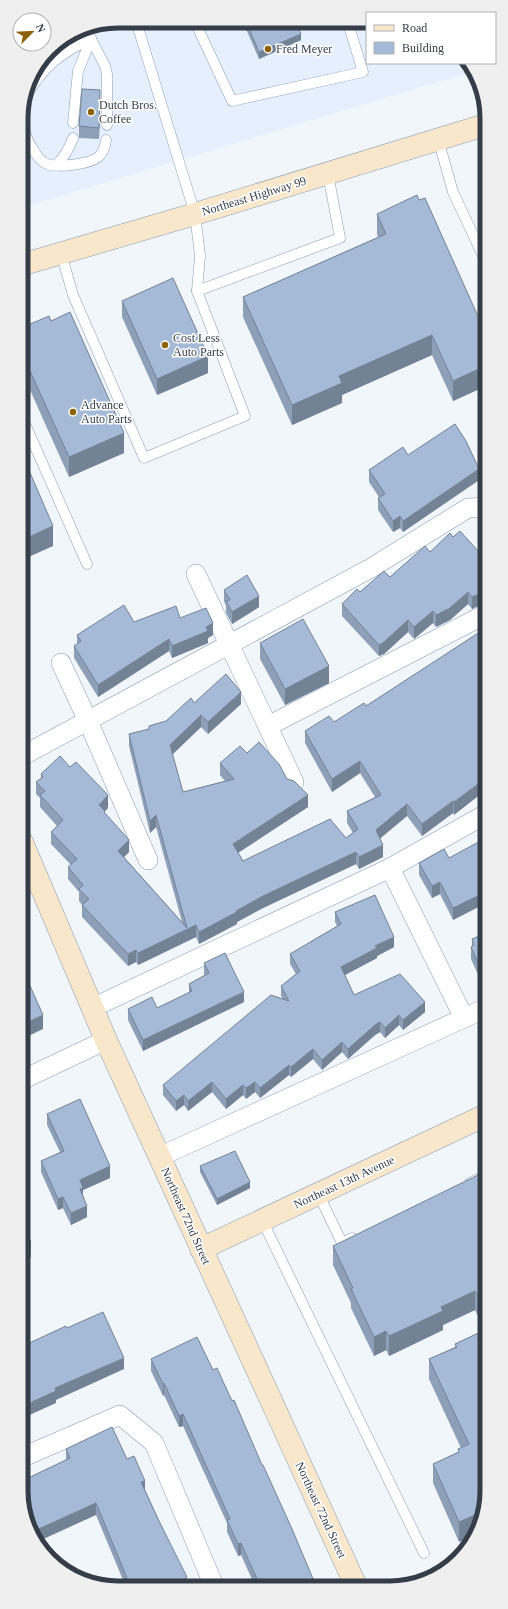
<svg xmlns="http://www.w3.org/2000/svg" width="508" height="1609" font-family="'Times New Roman',serif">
<rect width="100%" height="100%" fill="#f1f6fb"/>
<!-- built -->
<path fill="#e5effd" d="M118 21 367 23V63H466L471 72 21 208V112L29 81 50 49 81 28Z"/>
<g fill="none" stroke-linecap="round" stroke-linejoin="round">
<defs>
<g id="lane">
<path d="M195 22 232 101 363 72 348 23"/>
<path d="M73 123 78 71 91 39"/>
<path d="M438 139 453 192 485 260"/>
<path d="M106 140C104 155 98 160 83 163 73 165 57 168 47 164 41 162 37 156 34 151 22 134 19 113 28 94 41 68 66 50 91 39L105 66 107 74V125"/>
<path d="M56 165C65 157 69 149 73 138"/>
<path d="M61 253 73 295 144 458 245 416 197 291 200 256 195 214 136 21"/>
<path d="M197 291 340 238 328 174"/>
<path d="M22 417 87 564"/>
<path d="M470 1183 486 1175"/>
<path d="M318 1193 342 1243 352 1238"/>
<path d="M262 1220 424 1553"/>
</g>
<g id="street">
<path d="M196 574 294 782"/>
<path d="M61 663 88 721 148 860"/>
<path d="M268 726 486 614"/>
<path d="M22 756 371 568 468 508 486 507"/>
<path d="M390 868 464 1018"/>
<path d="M92 1008 390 868 486 814"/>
<path d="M22 1080 106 1040"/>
<path d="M159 1157 486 1008"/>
<path d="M23 1457 120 1415 154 1443 214 1586"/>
</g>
<g id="secondary">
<path d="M21 265 195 214 485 125"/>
<path d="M22 842 106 1040 356 1586"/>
<path d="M201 1249 486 1115"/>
</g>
</defs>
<!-- lane casing -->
<use href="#lane" stroke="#889cb7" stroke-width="11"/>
<!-- street casing -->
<use href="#street" stroke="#889cb7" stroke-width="20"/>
<!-- secondary casing -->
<use href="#secondary" stroke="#889cb7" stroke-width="23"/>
<!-- lane -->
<use href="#lane" stroke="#fff" stroke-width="10"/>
<!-- street -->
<use href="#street" stroke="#fff" stroke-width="19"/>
<!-- secondary -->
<use href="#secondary" stroke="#f8e7ca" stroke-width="22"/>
</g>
<!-- wall -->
<g fill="#8ea0b8">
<path d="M243 22H296L301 40 259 59Z"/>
<path d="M100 102 99 139 79 138V126Z"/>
<path d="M377 214 485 332 486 386 453 401 432 355 342 395V403L292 425 243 317V297L378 237 377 234Z"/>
<path d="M122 301 208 373 157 395 122 317Z"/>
<path d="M51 321 124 453 69 477 22 372 21 328Z"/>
<path d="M408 455 479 480 403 532 400 528 393 532 378 510V498L379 497 369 482V470Z"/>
<path d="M486 517V602L472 609 468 604 450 620 436 627 433 623 414 639 408 632 384 654 379 656 342 616V604L360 592 390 577 453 537 480 553Z"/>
<path d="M224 590 259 607 232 624 226 613V606L224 601Z"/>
<path d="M180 618 213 635 208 638V643L172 658 169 651 98 697 74 658V646L77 644V635L134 622Z"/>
<path d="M486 628 454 815 453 813 422 836 407 816 380 838 383 857 359 869 356 864 263 908 237 922V924L199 944 196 937 138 965 136 962 128 966 82 917V905L79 901V892L68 879V867L71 865 51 844V832L57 826 40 807V798L36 794V782L41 778V774L108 808 105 811V814L129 852 124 857 182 922 156 827 150 833 129 746V734L149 729V726L166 721 194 703 241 704 208 734 201 727 172 754 183 792 225 781 220 775V763L247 753 287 779 308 807 238 853 243 861 346 838 353 833 347 823V811L375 797 360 773 332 792 305 743V731L334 722 366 706Z"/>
<path d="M260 643 329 683 285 705 260 659Z"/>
<path d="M486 838V903L453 920 440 894 432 898 419 875V863L449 858Z"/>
<path d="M335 912 394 947 377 956V958L345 975 354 995 425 1012 403 1030 399 1025 385 1038 380 1032 375 1035 348 1059 342 1052 322 1070 313 1059 291 1077 289 1075 260 1098 255 1092 246 1099 243 1095 226 1109 212 1092 188 1111 184 1105 176 1111 163 1095V1085L283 999 281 996V986L296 974 290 964V954L337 926 335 922Z"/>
<path d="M486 933 480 979 471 959V947H472V939Z"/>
<path d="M204 963 244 1002 143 1051 128 1020V1009L157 1008 189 993V984L205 975 204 974Z"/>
<path d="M47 1114 110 1178 83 1190V1196L87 1217 71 1225 63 1208 58 1210 41 1172V1161L60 1152 47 1125Z"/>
<path d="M200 1166 250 1188 217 1205 200 1172Z"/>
<path d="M486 1187 487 1497 459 1542 433 1483V1464L458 1452V1449L461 1448 429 1379V1359L455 1347V1344L485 1330 475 1310 443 1325V1330L389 1356 386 1350 374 1356 351 1308V1303L333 1265V1246Z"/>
<path d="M151 1359 213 1370 232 1401 316 1586H255L241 1555 238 1556 227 1532V1523L183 1426 179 1427 164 1395 163 1396 151 1371Z"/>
<path d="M66 1449 127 1459 145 1490 187 1582 123 1580 96 1515 24 1482V1480L66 1460Z"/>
</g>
<!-- shaded-wall -->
<g fill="#748296">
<path d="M301 34V40L259 59V52Z"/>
<path d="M100 90V102L99 139V128Z"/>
<path d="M432 335V355L342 395V403L292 425V405L339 376Z"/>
<path d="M208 356V373L157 395V379Z"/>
<path d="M485 366 486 386 453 401V381Z"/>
<path d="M124 433V453L69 477V457Z"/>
<path d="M479 469V480L403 532V521Z"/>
<path d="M400 516V528L393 532V521Z"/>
<path d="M53 526V546L22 560V540Z"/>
<path d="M486 590V602L472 609V597Z"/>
<path d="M468 592V604L450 620 436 627V615Z"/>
<path d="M259 596V607L232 624V612Z"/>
<path d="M433 611V623L414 639V627Z"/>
<path d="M408 620V632L384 654 379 656V645Z"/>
<path d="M213 623V635L208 638V643L172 658V646Z"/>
<path d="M169 639V651L98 697V685Z"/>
<path d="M329 666V683L285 705V689Z"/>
<path d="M241 692V704L208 734V722Z"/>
<path d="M201 715V727L170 757V745Z"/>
<path d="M360 761V773L332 792V779Z"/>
<path d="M486 778V790L454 815V802Z"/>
<path d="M108 795V808L99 817V805Z"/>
<path d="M308 795V807L233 856V844Z"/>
<path d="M453 801V813L422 836V824Z"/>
<path d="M407 804V816L376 842V830Z"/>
<path d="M156 815V827L150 833V821Z"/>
<path d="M129 840V852L118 863V851Z"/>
<path d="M383 845V857L359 869V857Z"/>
<path d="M356 852V864L263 908 237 922V924L199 944V932L263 896Z"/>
<path d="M440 882V894L432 898V886Z"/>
<path d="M486 892V903L453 920V908Z"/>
<path d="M196 925V937L138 965V953Z"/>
<path d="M394 937V947L377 956V958L341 977V967L375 946Z"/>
<path d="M136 950V962L128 966V954Z"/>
<path d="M486 964V976L480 979V967Z"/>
<path d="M244 992V1002L143 1051V1040Z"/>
<path d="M425 1002V1012L403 1030V1020Z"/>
<path d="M43 1015V1029L22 1039V1025Z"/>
<path d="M399 1015V1025L385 1038V1028Z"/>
<path d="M380 1022V1032L375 1035 348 1059V1049L375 1025Z"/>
<path d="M342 1042V1052L322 1070V1060Z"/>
<path d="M313 1049V1059L291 1077V1067Z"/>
<path d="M289 1065V1075L260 1098V1088Z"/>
<path d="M212 1082V1092L188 1111V1101Z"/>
<path d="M255 1082V1092L246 1099V1088Z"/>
<path d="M243 1085V1095L226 1109V1099Z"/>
<path d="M184 1095V1105L176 1111V1101Z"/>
<path d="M110 1166V1178L83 1190V1199L80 1200V1180Z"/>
<path d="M250 1182V1188L217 1205V1199Z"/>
<path d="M63 1197V1208L58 1210V1199Z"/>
<path d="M87 1206V1217L71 1225V1213Z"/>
<path d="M31 1241V1257L23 1269V1253Z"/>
<path d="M475 1291V1310L443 1325V1330L389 1356V1336L441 1307Z"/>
<path d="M386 1331V1350L374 1356V1337Z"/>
<path d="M124 1358V1369L56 1400V1403L23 1418V1406L55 1388Z"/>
<path d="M164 1383V1395L163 1396V1384Z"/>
<path d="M183 1414V1426L179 1427V1416Z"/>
<path d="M145 1481V1493L141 1482Z"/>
<path d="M96 1503V1515L39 1541 34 1531Z"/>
<path d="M484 1511 480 1528 476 1534 459 1542V1522Z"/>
<path d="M241 1543V1555L238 1556V1544Z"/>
</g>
<!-- building -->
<g fill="#a5bad6" stroke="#748296">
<path d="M246 22H296L301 34 259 52Z"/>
<path d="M82 89 100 90 99 128 79 126Z"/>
<path d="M417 195 419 200 425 198 485 332V366L453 381 432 335 339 376 342 383 292 405 243 297 386 234 377 214Z"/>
<path d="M173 278 208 356 157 379 122 301Z"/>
<path d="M70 312 124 433 69 457 21 351V328L49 316 51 321Z"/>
<path d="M455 424 466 441 479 469 403 521 400 516 393 521 378 498 385 494 369 470 403 447 408 455Z"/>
<path d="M22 454 53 526 22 540Z"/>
<path d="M485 517 486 590 484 592 472 597 468 592 450 608 436 615 433 611 414 627 408 620 384 642 379 645 342 604 357 589 360 592 384 571 390 577 425 546 430 552 450 533 453 537 460 531 480 553Z"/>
<path d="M247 575 259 596 232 612 226 601 230 600 224 590Z"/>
<path d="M124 605 134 622 176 606 180 618 206 608 213 623 206 627 208 631 172 646 169 639 98 685 74 646 81 641 77 635Z"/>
<path d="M303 619 329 666 285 689 260 643Z"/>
<path d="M486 628V778L454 802 453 801 422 824 407 804 376 830 383 845 359 857 356 852 263 896 236 911 237 912 199 932 196 925 138 953 136 950 128 954 82 905 89 899 79 889 83 885 68 867 77 859 51 832 63 820 40 795 45 791 36 782 43 777 41 774 60 756 70 767 76 762 108 795 99 805 105 811 104 812 129 840 118 851 187 928 156 815 150 821 129 734 149 729V726L166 721 191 698 194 703 226 674 241 692 208 722 201 715 170 745 183 792 234 779 220 763 240 746 247 753 259 742 279 764 287 779 294 781 308 795 233 844 243 861 330 819 346 838 358 829 347 811 381 795 360 761 332 779 305 731 329 716 334 722 364 703 366 706Z"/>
<path d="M486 838V892L453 908 440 882 432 886 419 863 444 849 449 858Z"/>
<path d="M375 895 394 937 375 946 377 948 341 967 354 995 400 974 425 1002 403 1020 399 1015 385 1028 380 1022 375 1025 348 1049 342 1042 322 1060 313 1049 291 1067 289 1065 260 1088 255 1082 246 1088 243 1085 226 1099 212 1082 188 1101 184 1095 176 1101 163 1085 271 995 289 1001 281 986 300 971 290 954 341 924 335 912Z"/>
<path d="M486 933V964L480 967 471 947 474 945 472 939Z"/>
<path d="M225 953 244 992 143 1040 128 1009 152 997 157 1008 192 991 189 984 209 973 204 963Z"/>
<path d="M22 968 43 1015 22 1025Z"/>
<path d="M80 1099 110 1166 80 1180 83 1188 80 1189 87 1206 71 1213 63 1197 58 1199 41 1161 64 1151 47 1114Z"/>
<path d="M235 1151 250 1182 217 1199 200 1166Z"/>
<path d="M480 1174 486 1187 487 1313 475 1291 441 1307 443 1311 389 1336 386 1331 374 1337 351 1289 353 1288 333 1246Z"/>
<path d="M23 1235 31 1241 23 1253Z"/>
<path d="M103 1312 124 1358 55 1388 56 1391 23 1406V1346L66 1326 67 1328Z"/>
<path d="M487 1329V1497L484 1511 459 1522 433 1464 459 1452 458 1449 469 1444 429 1359 457 1347 455 1344Z"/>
<path d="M197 1337 213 1370 217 1368 232 1401 234 1400 262 1465H263L292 1529 316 1586H260L241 1543 238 1544 227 1520 230 1519 183 1414 179 1416 164 1383 163 1384 151 1359Z"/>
<path d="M112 1427 127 1459 134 1456 145 1481 141 1482 159 1521 187 1577 185 1578 188 1586H110L127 1578 96 1503 34 1531 23 1509V1482L25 1481 24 1480 70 1458 66 1449Z"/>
</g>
<!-- markers -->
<g fill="#8d6206" stroke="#fff" stroke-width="1.5">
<circle cx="268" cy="49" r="4"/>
<circle cx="91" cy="112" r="4"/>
<circle cx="165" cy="345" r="4"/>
<circle cx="73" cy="412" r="4"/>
</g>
<g text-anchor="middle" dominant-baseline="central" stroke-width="3" stroke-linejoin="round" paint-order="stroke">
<!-- poi labels -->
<g font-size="12" fill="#353d48" stroke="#fff" text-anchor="start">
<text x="276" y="49">Fred Meyer</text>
<text x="99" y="105">Dutch Bros.<tspan x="99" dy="14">Coffee</tspan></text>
<text x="173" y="338">Cost Less<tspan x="173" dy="14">Auto Parts</tspan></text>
<text x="81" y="405">Advance<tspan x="81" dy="14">Auto Parts</tspan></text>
</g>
<!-- street labels -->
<g font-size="12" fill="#353d48" stroke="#fff">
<text transform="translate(254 196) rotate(-17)">Northeast Highway 99</text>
<text transform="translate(344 1182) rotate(-25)">Northeast 13th Avenue</text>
<text transform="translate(186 1216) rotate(66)">Northeast 72nd Street</text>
<text transform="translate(321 1510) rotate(65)">Northeast 72nd Street</text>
</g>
</g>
<!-- crop -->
<path d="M0 0H508V1609H0ZM118 28H390A90 90 0 0 1 480 118V1491A90 90 0 0 1 390 1581H118A90 90 0 0 1 28 1491V118A90 90 0 0 1 118 28Z" fill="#efeff0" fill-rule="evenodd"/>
<path fill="none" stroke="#353d48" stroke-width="5" d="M118 28H390A90 90 0 0 1 480 118V1491A90 90 0 0 1 390 1581H118A90 90 0 0 1 28 1491V118A90 90 0 0 1 118 28Z"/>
<!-- legend -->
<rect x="366" y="12" width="130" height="52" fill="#ffffff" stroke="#aeb1b6"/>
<rect x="374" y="25" width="20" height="6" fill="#f8e7ca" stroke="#aeb1b6"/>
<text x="402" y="32" font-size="12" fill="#353d48">Road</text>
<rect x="374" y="42" width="20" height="12" fill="#a5bad6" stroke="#aeb1b6"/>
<text x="402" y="52" font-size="12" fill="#353d48">Building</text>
<!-- north arrow -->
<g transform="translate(32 32) rotate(66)"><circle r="19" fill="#ffffff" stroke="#aeb1b6"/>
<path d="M0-3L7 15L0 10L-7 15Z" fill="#8d6206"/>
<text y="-6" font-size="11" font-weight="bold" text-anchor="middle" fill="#353d48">N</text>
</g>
</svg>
